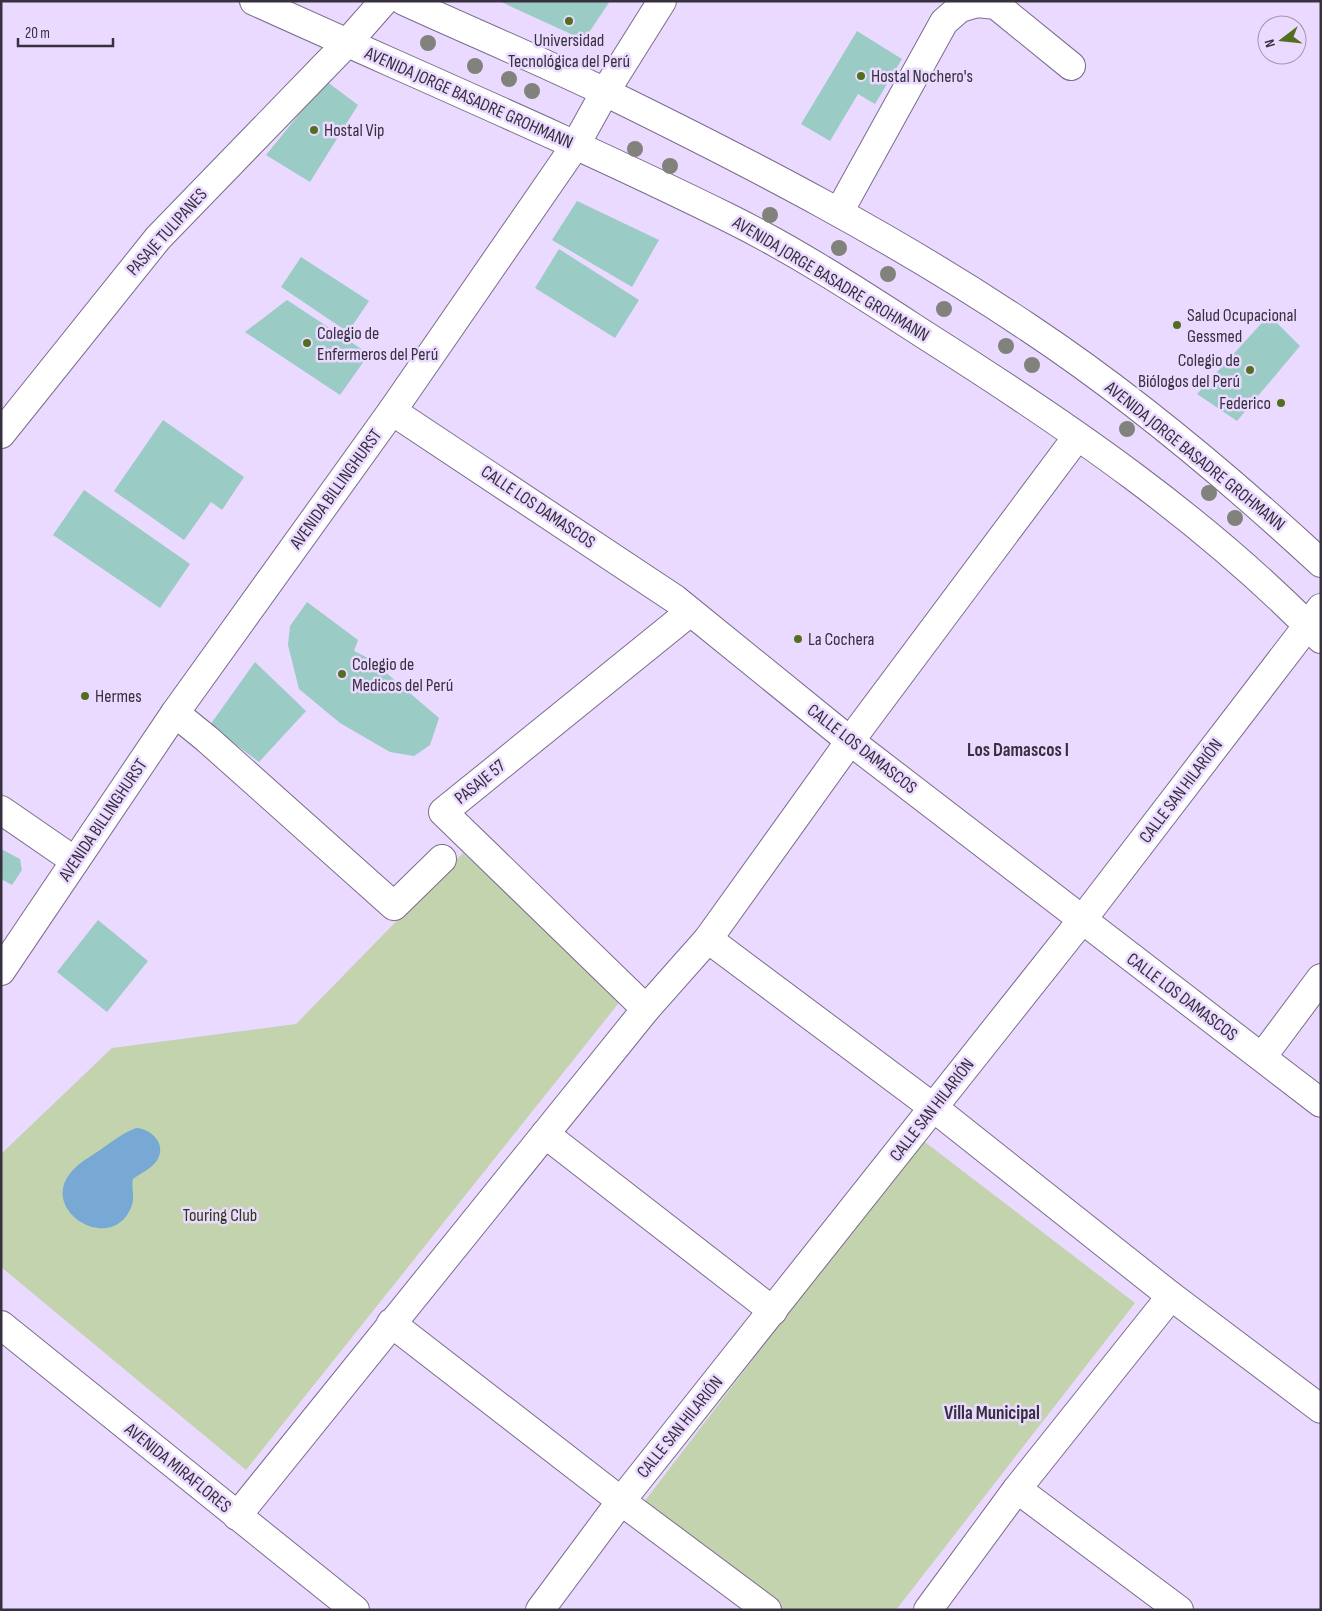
<svg xmlns="http://www.w3.org/2000/svg" width="1322" height="1611" font-family="'Sofia Sans Condensed',sans-serif">
<rect width="100%" height="100%" fill="#ebdaff"/>
<!-- green -->
<g fill="#c3d3ae">
<path d="M463 853 622 999 246 1470 1 1267V1154L112 1048 296 1024Z"/>
<path d="M921 1139 1135 1303 896 1610H783L644 1502Z"/>
</g>
<!-- water -->
<path fill="#78a9d5" d="M136 1128C153 1129 168 1146 156 1162 150 1169 140 1174 133 1179 131 1188 135 1196 132 1205 114 1257 36 1211 72 1171 79 1163 88 1158 97 1152 109 1144 122 1133 136 1128Z"/>
<!-- building -->
<g fill="#9acbc4">
<path d="M499 1H610L584 40Z"/>
<path d="M857 31 902 59 875 104 858 94 830 141 801 124Z"/>
<path d="M326 81 358 105 310 182 266 155Z"/>
<path d="M577 201 659 240 632 287 552 240Z"/>
<path d="M559 249 639 300 615 338 535 288Z"/>
<path d="M301 257 369 301 348 332 281 287Z"/>
<path d="M287 300 369 354 340 395 245 332Z"/>
<path d="M1269 315 1300 346 1237 421 1197 394Z"/>
<path d="M163 420 244 477 222 510 211 502 184 540 114 491Z"/>
<path d="M84 490 190 564 160 608 53 535Z"/>
<path d="M307 602 358 640 354 651 370 659 439 718 430 745 414 756 390 752 340 723 299 689 288 645 290 626Z"/>
<path d="M255 662 306 711 259 762 210 725Z"/>
<path d="M1 849 20 859 22 870 12 885 1 879Z"/>
<path d="M98 920 148 961 107 1012 57 972Z"/>
</g>
<g fill="none" stroke-linecap="round" stroke-linejoin="round">
<defs>
<g id="street">
<path d="M839 212 944 22 960 8 977 3 996 5 1071 66"/>
<path d="M392 411 675 599 850 741 1321 1103"/>
<path d="M1 434 158 238 347 43"/>
<path d="M175 713 207 739 394 906 442 859"/>
<path d="M1 810 75 861"/>
<path d="M708 939 934 1108 1171 1296 1321 1409"/>
<path d="M646 1009 443 812 690 612"/>
<path d="M1262 1057 1321 978"/>
<path d="M545 1134 773 1311"/>
<path d="M391 1323 621 1501 767 1610"/>
<path d="M1017 1489 1179 1610"/>
<path d="M237 1516 646 1009 708 939 850 741 1077 437"/>
<path d="M540 1610 621 1501 1082 920 1321 608"/>
<path d="M928 1610 1017 1489 1171 1296"/>
</g>
<g id="secondary">
<path d="M1 971 175 713 392 411 575 146 605 92 662 1"/>
<path d="M1 1325 355 1610"/>
</g>
<g id="highway">
<path d="M254 1C413 73 573 141 729 218 798 252 863 295 928 337 1067 425 1206 520 1321 639"/>
<path d="M404 1C472 32 541 61 607 93 752 164 895 238 1029 328 1133 397 1229 478 1321 563"/>
<path d="M347 43 384 1"/>
</g>
</defs>
<!-- street casing -->
<use href="#street" stroke="#7b6c8c" stroke-width="30"/>
<!-- secondary casing -->
<use href="#secondary" stroke="#7b6c8c" stroke-width="30"/>
<!-- highway casing -->
<use href="#highway" stroke="#7b6c8c" stroke-width="30"/>
<!-- street -->
<use href="#street" stroke="#fff" stroke-width="28"/>
<!-- secondary -->
<use href="#secondary" stroke="#fff" stroke-width="28"/>
<!-- highway -->
<use href="#highway" stroke="#fff" stroke-width="28"/>
</g>
<!-- trees -->
<g fill="#81827b">
<circle cx="428" cy="43" r="8"/>
<circle cx="475" cy="66" r="8"/>
<circle cx="509" cy="79" r="8"/>
<circle cx="532" cy="91" r="8"/>
<circle cx="635" cy="149" r="8"/>
<circle cx="670" cy="166" r="8"/>
<circle cx="770" cy="215" r="8"/>
<circle cx="839" cy="248" r="8"/>
<circle cx="888" cy="274" r="8"/>
<circle cx="944" cy="309" r="8"/>
<circle cx="1006" cy="346" r="8"/>
<circle cx="1032" cy="365" r="8"/>
<circle cx="1127" cy="429" r="8"/>
<circle cx="1209" cy="493" r="8"/>
<circle cx="1235" cy="518" r="8"/>
</g>
<!-- markers -->
<g fill="#546e21" stroke="#ebdaff" stroke-width="2">
<circle cx="569" cy="21" r="5"/>
<circle cx="861" cy="76" r="5"/>
<circle cx="314" cy="130" r="5"/>
<circle cx="1177" cy="325" r="5"/>
<circle cx="307" cy="343" r="5"/>
<circle cx="1250" cy="370" r="5"/>
<circle cx="1281" cy="403" r="5"/>
<circle cx="798" cy="639" r="5"/>
<circle cx="342" cy="674" r="5"/>
<circle cx="85" cy="696" r="5"/>
</g>
<g text-anchor="middle" dominant-baseline="central" stroke-width="5" stroke-linejoin="round" paint-order="stroke">
<!-- poi labels -->
<g font-size="18" fill="#37303e" stroke="#ebdaff" text-anchor="start">
<text x="569" y="40" text-anchor="middle">Universidad<tspan x="569" dy="21">Tecnológica del Perú</tspan></text>
<text x="871" y="76">Hostal Nochero's</text>
<text x="324" y="130">Hostal Vip</text>
<text x="1187" y="315">Salud Ocupacional<tspan x="1187" dy="21">Gessmed</tspan></text>
<text x="317" y="333">Colegio de<tspan x="317" dy="21">Enfermeros del Perú</tspan></text>
<text x="1240" y="360" text-anchor="end">Colegio de<tspan x="1240" dy="21">Biólogos del Perú</tspan></text>
<text x="1271" y="403" text-anchor="end">Federico</text>
<text x="808" y="639">La Cochera</text>
<text x="352" y="664">Colegio de<tspan x="352" dy="21">Medicos del Perú</tspan></text>
<text x="95" y="696">Hermes</text>
</g>
<!-- street labels -->
<g font-size="18" fill="#37303e" stroke="#ebdaff">
<text transform="translate(469 98) rotate(24)">AVENIDA JORGE BASADRE GROHMANN</text>
<text transform="translate(167 232) rotate(-48)">PASAJE TULIPANES</text>
<text transform="translate(831 279) rotate(31)">AVENIDA JORGE BASADRE GROHMANN</text>
<text transform="translate(1195 456) rotate(39)">AVENIDA JORGE BASADRE GROHMANN</text>
<text transform="translate(336 489) rotate(-54)">AVENIDA BILLINGHURST</text>
<text transform="translate(538 507) rotate(34)">CALLE LOS DAMASCOS</text>
<text transform="translate(862 749) rotate(38)">CALLE LOS DAMASCOS</text>
<text transform="translate(480 782) rotate(-39)">PASAJE 57</text>
<text transform="translate(1181 791) rotate(-53)">CALLE SAN HILARIÓN</text>
<text transform="translate(103 820) rotate(-56)">AVENIDA BILLINGHURST</text>
<text transform="translate(1182 997) rotate(37)">CALLE LOS DAMASCOS</text>
<text transform="translate(932 1110) rotate(-52)">CALLE SAN HILARIÓN</text>
<text transform="translate(680 1427) rotate(-51)">CALLE SAN HILARIÓN</text>
<text transform="translate(178 1468) rotate(39)">AVENIDA MIRAFLORES</text>
</g>
<!-- park labels -->
<g font-size="18" fill="#2b3a0f" stroke="#ebdaff">
<text x="220" y="1215">Touring Club</text>
</g>
<!-- neighbourhood labels -->
<g font-size="19" font-weight="bold" fill="#37303e" stroke="#ebdaff">
<text x="1018" y="750">Los Damascos I</text>
<text x="992" y="1413">Villa Municipal</text>
</g>
</g>
<!-- border -->
<rect width="1322" height="1611" fill="none" stroke="#37303e" stroke-width="5"/>
<!-- north arrow -->
<g transform="translate(1282 40) rotate(254)"><circle r="24" fill="#ebdaff" stroke="#a396b2"/>
<path d="M0-4L9 19L0 12L-9 19Z" fill="#546e21"/>
<text y="-8" font-size="14" font-weight="bold" text-anchor="middle" fill="#37303e">N</text>
</g>
<!-- scale -->
<path d="M18 38v8h95v-8" fill="none" stroke="#37303e" stroke-width="2.5"/>
<text x="25" y="38" font-size="15" fill="#37303e" stroke="#ebdaff" stroke-width="4" paint-order="stroke">20 m</text>
</svg>
